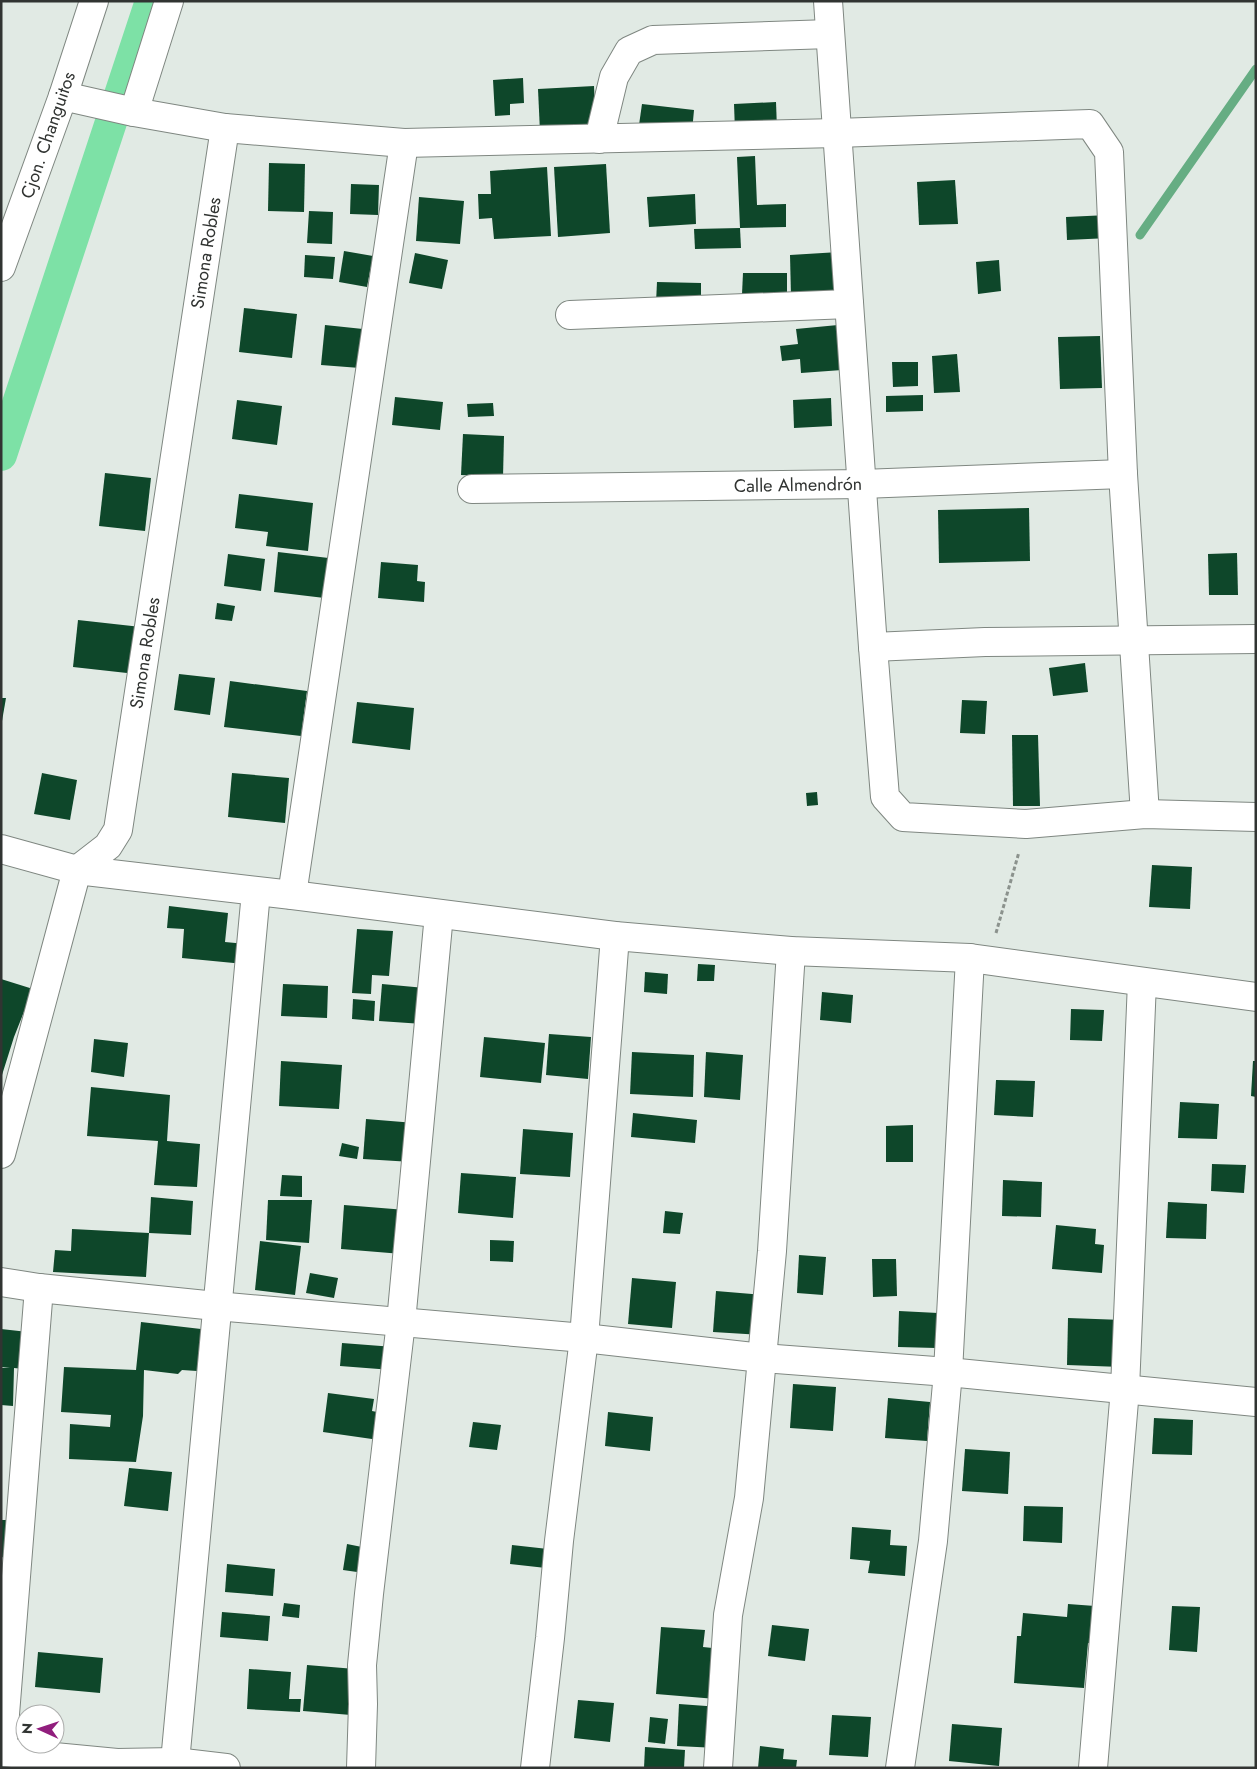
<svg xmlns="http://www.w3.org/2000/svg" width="1257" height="1769" font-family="Jost,sans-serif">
<rect width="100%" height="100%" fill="#e1eae4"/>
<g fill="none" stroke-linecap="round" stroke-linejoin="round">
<!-- stream -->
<path stroke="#66ad83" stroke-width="9" d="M1140 235 1256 69"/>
<!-- canal -->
<path stroke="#7de1a6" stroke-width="32" d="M1 455 151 1"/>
</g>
<!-- building -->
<g fill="#0e472a">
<path d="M523 78 524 103 510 104V115L495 116 493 80Z"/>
<path d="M594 86 596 129 540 132 538 89Z"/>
<path d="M776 102 777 129 735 131 734 104Z"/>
<path d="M642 104 694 110 692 132 639 125Z"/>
<path d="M755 156 757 205 786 204V227L740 228 737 157Z"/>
<path d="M269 163 305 164 304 212 268 211Z"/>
<path d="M606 164 610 233 558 237 554 167Z"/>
<path d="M547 167 551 236 494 239 492 218 479 219 478 194H491L490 171Z"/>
<path d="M955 180 958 224 919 225 917 182Z"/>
<path d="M351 184 379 185 378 215 350 214Z"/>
<path d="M695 194 696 224 649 227 647 197Z"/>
<path d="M419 197 464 201 460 244 416 241Z"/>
<path d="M309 211 333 212 332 244 307 243Z"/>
<path d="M1108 215 1109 238 1067 240 1066 217Z"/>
<path d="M740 228 741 248 695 249 694 229Z"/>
<path d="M344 251 373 256 367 287 339 282Z"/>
<path d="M839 252 841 294 791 296 790 255Z"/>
<path d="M415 253 448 260 442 289 409 283Z"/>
<path d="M305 255 335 257 333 279 304 277Z"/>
<path d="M999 260 1001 291 978 294 976 262Z"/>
<path d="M743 273H787V294H742Z"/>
<path d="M657 282 701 283V304L656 303Z"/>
<path d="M244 308 297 314 292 358 239 352Z"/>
<path d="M325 325 363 329 360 368 321 365Z"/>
<path d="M838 325 842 370 801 373 800 359 782 361 780 346 798 344 796 329Z"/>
<path d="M1100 336 1102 388 1060 389 1058 337Z"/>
<path d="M957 354 960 392 934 393 932 356Z"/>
<path d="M892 362H918V386L893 387Z"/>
<path d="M923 395V411L886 412V396Z"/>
<path d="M395 397 443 402 440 430 392 425Z"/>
<path d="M831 398 832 426 794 428 793 400Z"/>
<path d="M237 400 282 406 277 445 232 439Z"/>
<path d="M493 403 494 416 468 417 467 404Z"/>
<path d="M463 434 504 436 503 477 461 475Z"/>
<path d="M105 473 151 478 145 531 99 526Z"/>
<path d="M239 494 313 503 308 551 266 546 268 532 235 528Z"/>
<path d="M1029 508 1030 561 939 563 938 510Z"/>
<path d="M278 552 337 559 333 599 274 592Z"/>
<path d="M1237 553 1238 595H1209L1208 554Z"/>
<path d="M228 554 265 559 261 591 224 586Z"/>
<path d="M381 562 418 565 417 581 425 582 424 602 378 598Z"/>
<path d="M217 603 235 606 232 621 215 619Z"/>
<path d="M78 620 141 627 136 674 73 667Z"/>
<path d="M1085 663 1088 692 1053 696 1049 668Z"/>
<path d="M179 674 215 678 210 715 174 710Z"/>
<path d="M230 681 307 691 301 736 224 727Z"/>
<path d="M1 698H6L2 721 1 720Z"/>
<path d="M962 700 987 701 985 734 960 733Z"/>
<path d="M357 702 414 708 410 750 352 743Z"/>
<path d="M1012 735H1038L1040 806H1013Z"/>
<path d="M42 773 77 780 70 820 34 814Z"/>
<path d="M232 773 289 778 285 823 228 817Z"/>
<path d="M817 792 818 805 807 806 806 793Z"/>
<path d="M1152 865 1192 867 1190 909 1149 907Z"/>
<path d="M169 906 228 913 225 942 246 944 244 964 182 958 184 929 167 928Z"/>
<path d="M357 929 393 931 389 976 372 975 371 994 352 993Z"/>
<path d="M698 964 715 965 714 981H697Z"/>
<path d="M645 972 668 974 667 994 644 992Z"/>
<path d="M1 979 33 989 14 1037 2 1075Z"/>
<path d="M283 984 328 986 327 1018 281 1016Z"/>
<path d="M382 984 425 988 423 1024 379 1021Z"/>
<path d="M822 992 853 995 851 1023 820 1020Z"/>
<path d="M353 999 375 1001 374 1021 352 1019Z"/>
<path d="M1071 1009 1104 1010 1102 1041 1070 1040Z"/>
<path d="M549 1034 591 1037 588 1079 546 1075Z"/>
<path d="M484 1037 545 1043 541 1083 480 1077Z"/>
<path d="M94 1039 128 1043 124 1077 91 1072Z"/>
<path d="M632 1052 694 1055 693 1097 630 1094Z"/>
<path d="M706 1052 743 1055 740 1100 704 1097Z"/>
<path d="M281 1061 342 1065 339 1109 279 1106Z"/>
<path d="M1253 1061H1256V1097L1251 1096Z"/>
<path d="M996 1080 1035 1081 1033 1117 994 1115Z"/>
<path d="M91 1087 170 1095 167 1141 200 1144 197 1187 154 1185 158 1141 87 1136Z"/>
<path d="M1180 1102 1219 1104 1217 1139 1178 1138Z"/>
<path d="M633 1113 697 1120 695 1143 631 1137Z"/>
<path d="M366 1119 415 1123 412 1162 363 1159Z"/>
<path d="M913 1125V1162H886V1126Z"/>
<path d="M523 1129 573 1133 570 1177 520 1174Z"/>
<path d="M342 1143 359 1147 357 1159 339 1156Z"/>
<path d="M1212 1164 1246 1165 1244 1193 1211 1191Z"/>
<path d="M461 1173 516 1177 513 1218 458 1213Z"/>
<path d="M282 1175 302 1176V1197L280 1196Z"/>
<path d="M1003 1180 1042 1182 1041 1217 1002 1216Z"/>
<path d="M151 1197 193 1201 191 1235 149 1233Z"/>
<path d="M268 1200H312L309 1243 266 1240Z"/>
<path d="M1168 1202 1207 1204 1206 1239 1166 1238Z"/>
<path d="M344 1205 406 1210 402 1254 341 1249Z"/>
<path d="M665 1211 683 1213 680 1234 663 1233Z"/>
<path d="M1056 1225 1096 1229 1095 1244 1104 1245 1102 1273 1052 1269Z"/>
<path d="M72 1229 149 1233 146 1277 53 1272 55 1250 71 1251Z"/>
<path d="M490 1240 514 1241 513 1262 490 1261Z"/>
<path d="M260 1241 301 1246 295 1295 255 1290Z"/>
<path d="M799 1255 826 1257 823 1295 797 1293Z"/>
<path d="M872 1259H896L897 1296 873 1297Z"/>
<path d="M310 1273 338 1278 334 1298 306 1293Z"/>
<path d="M632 1278 676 1282 672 1328 628 1324Z"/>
<path d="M716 1291 765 1295 762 1335 713 1332Z"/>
<path d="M899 1311 938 1313 936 1348 898 1347Z"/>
<path d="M1068 1318 1123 1320 1121 1367 1067 1365Z"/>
<path d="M141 1322 201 1329 197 1371 182 1370 178 1374 144 1370 143 1416 136 1462 69 1459 70 1424 110 1427 111 1415 61 1412 64 1367 136 1370Z"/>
<path d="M1 1329 28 1332 24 1369 14 1368 13 1406 1 1405V1368H10L1 1367Z"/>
<path d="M342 1343 394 1347 392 1370 340 1366Z"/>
<path d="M793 1384 836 1387 833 1431 790 1428Z"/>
<path d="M328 1393 374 1399 372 1411 382 1413 379 1440 323 1432Z"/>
<path d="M888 1398 930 1402 927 1441 885 1438Z"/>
<path d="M608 1412 653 1417 650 1451 605 1446Z"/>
<path d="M1154 1418 1193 1420 1192 1455 1152 1454Z"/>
<path d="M473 1422 501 1425 497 1450 469 1447Z"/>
<path d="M965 1449 1010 1452 1008 1494 962 1491Z"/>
<path d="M129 1468 172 1472 168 1511 124 1506Z"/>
<path d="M1024 1506 1063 1507 1062 1543 1023 1541Z"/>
<path d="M1 1520H11L7 1558 1 1557Z"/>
<path d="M852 1527 891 1530 890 1545 907 1546 905 1576 868 1573 870 1561 850 1559Z"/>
<path d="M347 1544 367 1548 364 1573 343 1570Z"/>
<path d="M512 1545 548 1549 546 1568 510 1564Z"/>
<path d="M227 1564 275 1569 273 1596 225 1592Z"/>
<path d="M284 1603 300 1605 299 1618 282 1616Z"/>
<path d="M1068 1604 1095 1606 1092 1644 1088 1643 1084 1688 1014 1683 1017 1636H1021L1023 1613 1067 1617Z"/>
<path d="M1172 1606 1200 1607 1197 1652 1169 1650Z"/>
<path d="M222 1612 270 1616 268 1641 220 1637Z"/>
<path d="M772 1625 809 1629 805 1661 768 1656Z"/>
<path d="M661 1627 705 1630 703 1647 722 1649 711 1670 710 1680 717 1681 716 1699 656 1694Z"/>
<path d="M38 1652 103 1658 100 1693 35 1687Z"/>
<path d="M307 1665 355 1669 351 1715 303 1711Z"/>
<path d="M249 1669 291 1672 289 1699H301L300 1712 247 1709Z"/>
<path d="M578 1700 614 1703 610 1742 574 1738Z"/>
<path d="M679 1704 720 1707 717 1748 677 1746Z"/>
<path d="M832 1715 871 1717 868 1757 829 1755Z"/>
<path d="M650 1717 668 1719 665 1744 648 1742Z"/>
<path d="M952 1724 1002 1728 999 1766 949 1761Z"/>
<path d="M760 1746 784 1749 783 1759 797 1760 796 1768H758Z"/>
<path d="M645 1747 685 1750 684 1768H644Z"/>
</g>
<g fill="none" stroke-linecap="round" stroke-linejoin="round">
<defs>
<g id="minor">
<path d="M828 1 873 647 885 797 903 817 1026 824 1145 814 1256 817"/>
<path d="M63 96 134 112 225 128 404 143 837 133 1090 124 1109 152 1123 474 1145 814"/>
<path d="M134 112 169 1"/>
<path d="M599 139 614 77 629 51 653 40 830 34"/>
<path d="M1 267 63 96 94 1"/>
<path d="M570 315 849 304"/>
<path d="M472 489 862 484 1123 474"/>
<path d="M873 647 985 642 1256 639"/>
<path d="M1 849 77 870 292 895 615 936 791 951 970 958 1256 997"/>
<path d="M292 895 404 143"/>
<path d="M1 1154 77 870 108 846 118 830 225 128"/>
<path d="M1 1282 39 1288 216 1306 584 1338 762 1358 948 1372 1256 1402"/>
<path d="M39 1288 2 1752 117 1763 175 1762 226 1768"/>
<path d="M175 1762 256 892"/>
<path d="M361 1768 363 1704 362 1665 369 1594 401 1322 439 914"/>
<path d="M535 1768 550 1638 559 1541 584 1338 615 936"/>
<path d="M718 1768 728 1615 749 1498 762 1358 772 1251 791 951"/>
<path d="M900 1768 933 1541 948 1372 970 958"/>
<path d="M1093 1768 1125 1389 1142 982"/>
</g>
</defs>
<!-- minor casing -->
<use href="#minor" stroke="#7f8781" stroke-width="30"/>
<!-- path -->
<path stroke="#8b928d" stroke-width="3" stroke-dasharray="4 2.5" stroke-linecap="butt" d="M996 933 1019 852"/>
<!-- minor -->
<use href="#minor" stroke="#fff" stroke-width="28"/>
</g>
<g text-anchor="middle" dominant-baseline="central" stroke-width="5" stroke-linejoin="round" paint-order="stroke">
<!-- street labels -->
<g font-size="18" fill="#313432" stroke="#fff">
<text transform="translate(48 135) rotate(-71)">Cjon. Changuitos</text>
<text transform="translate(206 253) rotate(-81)">Simona Robles</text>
<text transform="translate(798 485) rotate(-1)">Calle Almendrón</text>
<text transform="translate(145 653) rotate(-81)">Simona Robles</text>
</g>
</g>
<!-- border -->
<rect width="1257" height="1769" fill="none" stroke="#313432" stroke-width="5"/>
<!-- north arrow -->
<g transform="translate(40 1729) rotate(273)"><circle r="24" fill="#ffffff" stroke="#adaead"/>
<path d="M0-4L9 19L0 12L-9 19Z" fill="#911e7d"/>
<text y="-8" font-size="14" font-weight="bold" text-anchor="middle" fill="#313432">N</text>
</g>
</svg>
